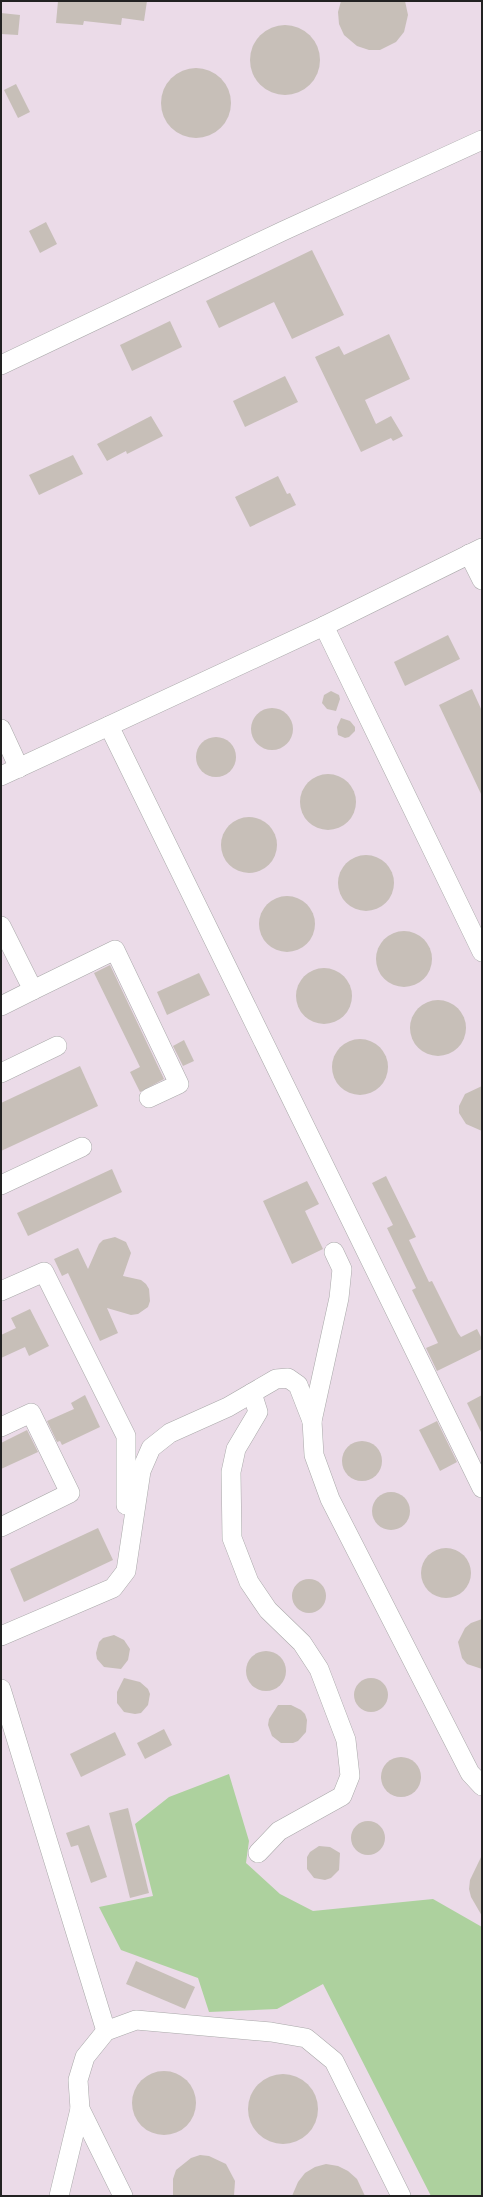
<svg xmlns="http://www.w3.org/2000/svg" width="483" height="2197" font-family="'Sofia Sans Condensed',sans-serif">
<rect width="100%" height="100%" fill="#f2efe9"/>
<!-- industrial -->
<rect fill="#ebdbe8" x="1" y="1" width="481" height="2195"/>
<!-- forest -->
<path fill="#add19e" d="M229 1774 249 1841 246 1863 280 1894 313 1911 433 1899 482 1927V2196H431L323 1984 277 2009 209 2012 198 1978 121 1950 99 1907 153 1896 135 1824 169 1797Z"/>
<!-- building -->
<g fill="#c7bfb8">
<path d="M58 1H147L144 21 122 18 121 25 84 21 83 25 56 23Z"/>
<path d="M341 1H405L408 15 404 32 396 42 380 50H369L357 46 344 35 339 24 338 12Z"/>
<path d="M1 13 20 15 18 35 1 34Z"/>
<circle cx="285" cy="60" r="35"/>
<circle cx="196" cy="103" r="35"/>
<path d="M16 84 30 112 18 118 4 90Z"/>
<path d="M46 222 57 244 40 253 29 231Z"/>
<path d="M312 250 344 315 292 339 274 302 219 328 206 301Z"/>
<path d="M170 321 182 347 132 371 120 345Z"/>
<path d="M389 334 410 379 365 400 376 424 391 416 403 436 393 441 391 438 361 452 315 357 339 346 344 355Z"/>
<path d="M285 376 298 402 245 427 233 401Z"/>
<path d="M151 416 163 436 127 454 126 451 107 461 97 444Z"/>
<path d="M73 455 83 474 39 495 29 475Z"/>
<path d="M278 476 287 494 290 493 296 505 250 527 235 497Z"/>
<path d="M448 635 460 659 405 686 394 662Z"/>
<path d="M472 689 482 711V796L439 705Z"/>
<path d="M331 691 339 695 340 699 336 711 327 709 322 703 324 695Z"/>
<circle cx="272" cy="729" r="21"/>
<path d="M341 718 350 721 355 727V731L349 737 345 738 338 735 337 727Z"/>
<circle cx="216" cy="757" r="20"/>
<circle cx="328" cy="802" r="28"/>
<circle cx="249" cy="845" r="28"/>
<circle cx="366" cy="883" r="28"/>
<circle cx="287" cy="924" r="28"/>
<circle cx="404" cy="959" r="28"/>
<path d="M110 965 164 1079 140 1092 130 1072 140 1067 94 973Z"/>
<circle cx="324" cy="996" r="28"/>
<path d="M199 973 210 995 167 1015 157 992Z"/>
<circle cx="438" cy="1028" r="28"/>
<circle cx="360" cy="1067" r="28"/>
<path d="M184 1040 194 1061 183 1066 173 1046Z"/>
<path d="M80 1066 98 1106 1 1151V1103Z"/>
<path d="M482 1086V1131L466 1124 459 1113V1106L465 1094Z"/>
<path d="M112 1169 122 1192 28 1236 17 1213Z"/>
<path d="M386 1176 416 1237 409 1240 429 1282 432 1281 458 1333 461 1337 477 1329 482 1339V1349L437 1371 426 1348 438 1343 412 1290 416 1288 387 1228 393 1225 372 1183Z"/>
<path d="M307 1181 319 1204 305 1211 323 1249 292 1264 263 1201Z"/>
<path d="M115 1237 126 1242 131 1253 123 1276 141 1280 146 1284 149 1289 150 1301 148 1307 138 1314 131 1315 107 1308 118 1333 100 1341 68 1273 62 1276 54 1259 78 1248 88 1269 99 1244 103 1240Z"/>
<path d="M30 1309 49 1346 29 1356 25 1347 1 1358V1335L16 1328 11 1318Z"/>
<path d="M85 1395 100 1427 62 1445 60 1441 57 1442 47 1421 74 1409 71 1403Z"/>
<path d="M482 1395V1434L467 1403Z"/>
<path d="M437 1421 457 1462 440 1471 419 1430Z"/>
<path d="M27 1430 38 1452 1 1469V1443Z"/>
<circle cx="362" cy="1461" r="20"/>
<circle cx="391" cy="1511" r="19"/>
<path d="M98 1528 113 1560 24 1602 10 1569Z"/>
<circle cx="446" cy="1573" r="25"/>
<circle cx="309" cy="1596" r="17"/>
<path d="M482 1619V1669L467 1664 462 1658 458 1642 465 1628 471 1623Z"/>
<path d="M114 1635 124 1640 130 1649 128 1660 121 1669 104 1667 97 1659 96 1653 99 1642 103 1638Z"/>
<circle cx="266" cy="1671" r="20"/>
<path d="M124 1678 140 1682 148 1689 150 1694 148 1705 141 1713 135 1714 124 1712 117 1703V1692Z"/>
<circle cx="371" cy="1695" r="17"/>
<path d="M278 1705H291L301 1710 305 1714 307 1720 306 1732 298 1741 293 1743H281L272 1736 268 1725 269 1719Z"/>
<path d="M164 1729 172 1745 145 1759 137 1743Z"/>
<path d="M115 1732 126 1755 81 1777 70 1754Z"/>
<circle cx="401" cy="1777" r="20"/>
<path d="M128 1808 149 1893 130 1898 109 1813Z"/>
<circle cx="368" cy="1838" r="17"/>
<path d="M89 1825 107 1877 91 1883 78 1845 71 1847 66 1833Z"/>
<path d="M319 1846 330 1847 340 1853 339 1870 331 1878 325 1880 314 1878 307 1869V1857L310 1852Z"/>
<path d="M482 1855V1916L471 1897 469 1889 470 1880Z"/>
<path d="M136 1961 195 1987 185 2009 126 1984Z"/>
<circle cx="164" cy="2103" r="32"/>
<circle cx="283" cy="2109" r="35"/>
<path d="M200 2155 209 2156 226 2164 235 2181 234 2196H173V2179L176 2170 191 2158Z"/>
<path d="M326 2164 338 2166 348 2171 357 2179 365 2196H292L298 2182 305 2173 315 2167Z"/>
</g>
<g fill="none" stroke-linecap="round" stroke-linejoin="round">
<defs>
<g id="minor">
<path d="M1 365 283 231 482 140"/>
<path d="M469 554 482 580"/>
<path d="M324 626 482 952"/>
<path d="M109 726 482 1488"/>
<path d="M1 729 19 768"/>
<path d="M1 776 324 626 482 548"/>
<path d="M1 926 33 990 1 1006"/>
<path d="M33 990 115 950 179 1084 149 1098"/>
<path d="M1 1073 57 1046"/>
<path d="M1 1185 82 1147"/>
<path d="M334 1252 342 1269 339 1298 312 1421 314 1455 330 1499 470 1773 482 1786"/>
<path d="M1 1291 44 1272 126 1436V1505"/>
<path d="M252 1393 258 1412 236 1449 231 1472 232 1538 249 1582 268 1610 302 1643 319 1669 346 1740 350 1776 342 1796 279 1831 258 1853"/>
<path d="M1 1427 31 1413 70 1493 1 1527"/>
<path d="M1 1636 113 1588 126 1571 141 1471 151 1448 170 1433 228 1407 276 1379 288 1378 298 1385 312 1421"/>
<path d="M1 1689 106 2031"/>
<path d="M59 2196 80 2109"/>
<path d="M123 2196 80 2109 78 2080 85 2057 106 2031 136 2020 271 2032 306 2038 334 2061 401 2196"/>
</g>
</defs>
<!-- minor casing -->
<use href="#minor" stroke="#a9a9a9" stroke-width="20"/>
<!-- minor -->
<use href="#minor" stroke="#fff" stroke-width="19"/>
</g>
<!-- border -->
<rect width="483" height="2197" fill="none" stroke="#222222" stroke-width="4"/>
</svg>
